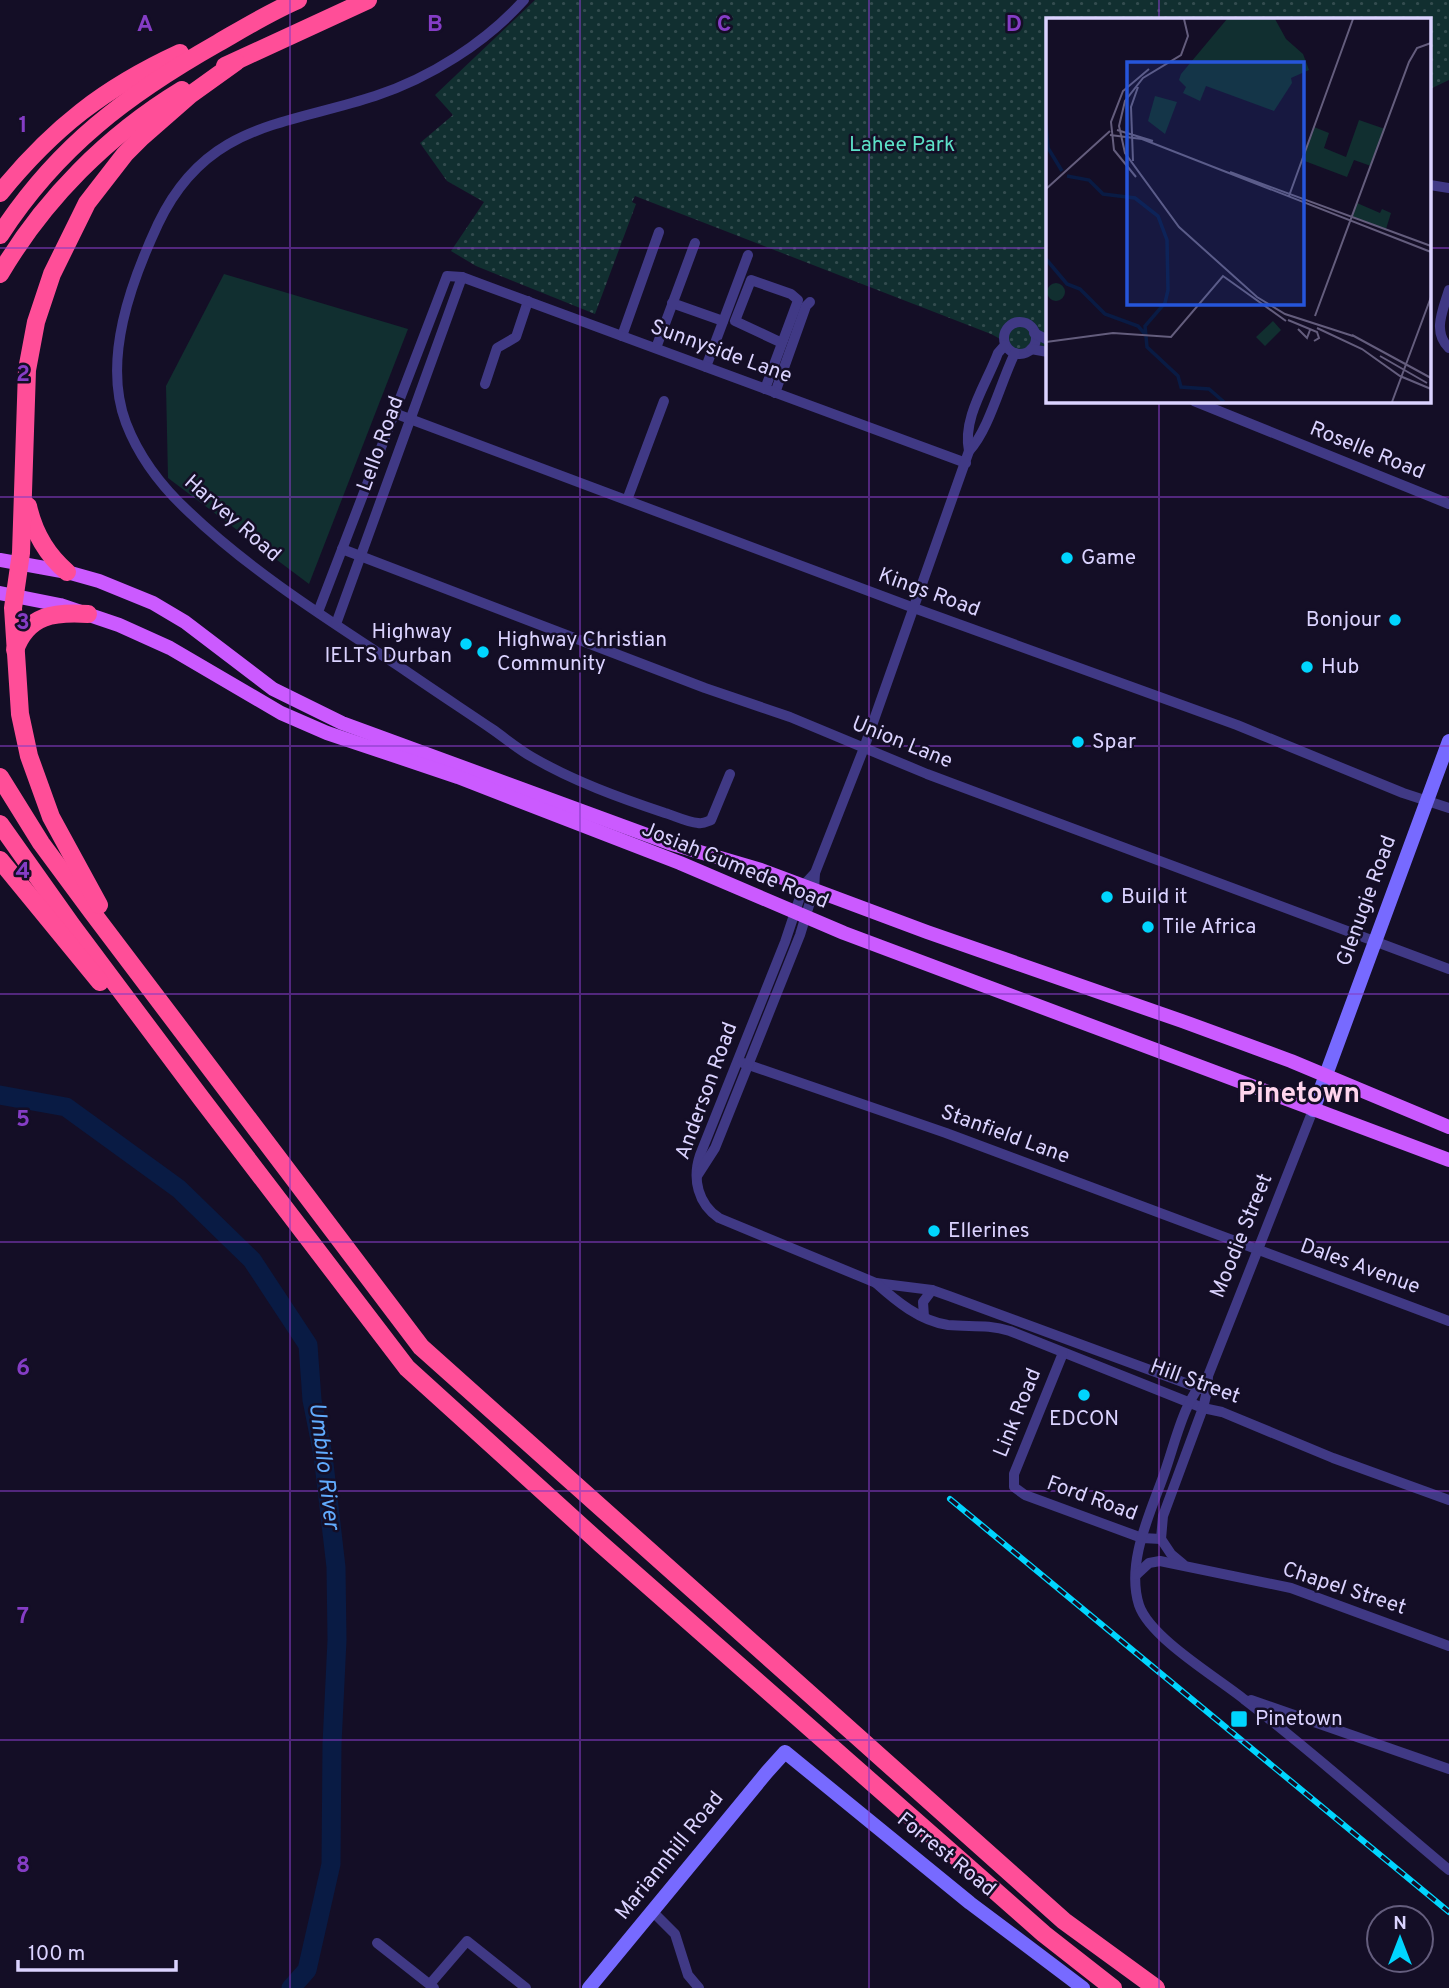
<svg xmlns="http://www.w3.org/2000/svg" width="1449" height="1988" font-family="Overpass,sans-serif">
<defs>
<pattern id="park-dots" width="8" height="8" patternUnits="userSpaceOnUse" patternTransform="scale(1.75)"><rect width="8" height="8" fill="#112f30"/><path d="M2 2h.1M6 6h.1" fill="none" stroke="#334c4f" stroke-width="1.8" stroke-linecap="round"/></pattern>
</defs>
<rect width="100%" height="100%" fill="#140e26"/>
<!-- green -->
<path fill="#112f30" d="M224 274 408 329 309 584 168 478 166 386Z"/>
<!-- park -->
<path fill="url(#park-dots)" d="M535 0H1449V80L1430 89V19H1048V348L1035 343C1030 353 1021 356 1011 352L1004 341 991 334 635 196 632 202 636 204 595 314 476 266 451 251 484 202 447 181 420 143 453 115 435 95Z"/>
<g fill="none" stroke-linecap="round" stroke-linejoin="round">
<!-- river -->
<path stroke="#091b44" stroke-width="19" d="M0 1095 66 1107 179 1189 252 1260 308 1345 312 1400 323 1455 336 1567 337 1640 332 1744 331 1864 307 1970 291 1988"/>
<!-- street -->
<g stroke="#403985" stroke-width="10">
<path d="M524 0C485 43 430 78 375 96 283 126 206 123 158 224 131 282 102 360 126 423 139 457 163 488 189 512 254 574 332 622 406 671 435 691 464 710 492 729 505 738 518 749 532 757 573 781 620 798 665 813 675 816 687 822 698 823 704 824 706 822 711 820L730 774"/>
<path d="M1430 185 1449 188"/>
<path d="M1449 290C1443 310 1432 332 1449 348"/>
<path d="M672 303 723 321"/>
<circle cx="1020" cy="338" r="16"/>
<path d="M1034 333 1048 340"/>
<path d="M622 336 659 232"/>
<path d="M656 348 695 243"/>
<path d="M1031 349 1048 352"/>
<path d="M706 367 748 255"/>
<path d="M485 384 497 348 516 337 528 301"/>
<path d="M765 389 797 303 798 300 791 294 751 280 735 321 782 343"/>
<path d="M775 393 806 306 810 302"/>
<path d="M1194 401 1449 504"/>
<path d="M394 413 914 608 1237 725 1403 793 1449 808"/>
<path d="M969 451C962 418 987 383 998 353L1005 345"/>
<path d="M627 500 664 401"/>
<path d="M342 549 705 688 790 717 927 774 1449 969"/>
<path d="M318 612 447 276 462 277 966 463"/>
<path d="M336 624 462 277"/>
<path d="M815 873 804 885 785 942 700 1155C692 1179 698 1204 719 1218L876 1283 932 1290 949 1296 1207 1391"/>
<path d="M743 1063 946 1133 1449 1321"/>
<path d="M697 1176 715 1148 800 935 814 889 815 873 864 748 969 451C989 430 1001 381 1015 353"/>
<path d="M876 1283C896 1301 920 1321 948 1325 971 1327 987 1324 1010 1331L1203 1408 1222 1412 1333 1458 1449 1500"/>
<path d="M924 1317 923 1302 932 1290"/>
<path d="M1063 1353 1014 1474V1487L1025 1495 1142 1538 1161 1539"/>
<path d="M1208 1376C1183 1400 1175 1445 1163 1477 1149 1516 1126 1564 1139 1605 1150 1638 1218 1678 1245 1700 1315 1754 1381 1813 1449 1870"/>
<path d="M1161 1539 1163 1516 1203 1408 1207 1391 1208 1376 1313 1110"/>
<path d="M1161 1539 1171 1554 1183 1564"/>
<path d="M1136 1575 1149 1563 1160 1561 1291 1588 1449 1646"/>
<path d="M1251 1700 1449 1769"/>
<path d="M652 1911 675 1934 688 1975 699 1988"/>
<path d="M377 1943 434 1988"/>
<path d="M430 1984 467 1941 526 1988"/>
</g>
<!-- secondary -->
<g stroke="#776aff" stroke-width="14">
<path d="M1313 1110 1449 741"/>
<path d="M589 1988 767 1772 785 1752 970 1903 1083 1988"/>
</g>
<!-- primary -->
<g stroke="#cb5aff" stroke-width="14">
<path d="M0 560 67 572 99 581 153 603 185 622 273 689 342 723 669 843 761 870 927 932 1182 1021 1291 1061 1449 1127"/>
<path d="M0 593 60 605 119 625 170 648 281 713 327 733 458 777 680 863 844 933 1449 1160"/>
</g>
<!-- highway -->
<g stroke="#ff4e98" stroke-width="18">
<path d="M225 66 368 0"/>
<path d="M0 193C53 128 104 88 180 53"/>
<path d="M0 235C57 147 128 94 218 43 244 28 270 12 298 0"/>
<path d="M0 274C44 199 108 135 182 90"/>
<path d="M28 506C34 533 46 554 67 572"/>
<path d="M15 650C28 614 55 612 88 614"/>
<path d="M0 777 41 843 92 912 421 1347 1064 1921 1156 1988"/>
<path d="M0 824 73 927 201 1098 407 1368 601 1544 1044 1934 1113 1988"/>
<path d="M0 860 100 982"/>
<path d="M99 905 51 817 29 756 20 714 13 608 21 553 27 370 36 322 52 274 87 203 125 154 142 137 190 95 236 62"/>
</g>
<defs>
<path id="rail" d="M950 1499 1449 1912"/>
</defs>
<!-- rail casing -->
<use href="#rail" stroke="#00d5fe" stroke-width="6"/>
<!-- rail -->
<use href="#rail" stroke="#140e26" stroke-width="3.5" stroke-dasharray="10" stroke-linecap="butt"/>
</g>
<!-- grid -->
<path fill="none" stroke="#853dc5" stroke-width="2" stroke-opacity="0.55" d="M290 0V1988M580 0V1988M869 0V1988M1159 0V19M0 248H1048M1430 248H1449M1159 401V1988M0 497H1449M0 746H1449M0 994H1449M0 1242H1449M0 1491H1449M0 1740H1449"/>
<!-- markers -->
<g fill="#00d5fe" stroke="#140e26" stroke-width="2.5">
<circle cx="1067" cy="558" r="7"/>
<circle cx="1395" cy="620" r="7"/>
<circle cx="466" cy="644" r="7"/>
<circle cx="483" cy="652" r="7"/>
<circle cx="1307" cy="667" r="7"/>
<circle cx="1078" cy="742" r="7"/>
<circle cx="1107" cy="897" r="7"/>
<circle cx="1148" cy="927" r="7"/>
<circle cx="934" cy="1231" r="7"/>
<circle cx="1084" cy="1395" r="7"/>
<rect x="1230" y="1710" width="18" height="18" rx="3.5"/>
</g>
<g text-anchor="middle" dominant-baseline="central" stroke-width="5" stroke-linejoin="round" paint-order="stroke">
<!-- park labels -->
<g font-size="21" fill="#5de1c8" stroke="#140e26">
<text x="902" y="145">Lahee Park</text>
</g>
<!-- street labels -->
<g font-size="21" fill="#dbd3ff" stroke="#140e26">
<text transform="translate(721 352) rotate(20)">Sunnyside Lane</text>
<text transform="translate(381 444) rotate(-70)">Lello Road</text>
<text transform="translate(1367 451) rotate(22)">Roselle Road</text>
<text transform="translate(232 519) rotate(41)">Harvey Road</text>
<text transform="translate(929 593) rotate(20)">Kings Road</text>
<text transform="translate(902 743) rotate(22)">Union Lane</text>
<text transform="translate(735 866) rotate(22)">Josiah Gumede Road</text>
<text transform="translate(1367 901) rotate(-70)">Glenugie Road</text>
<text transform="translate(707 1091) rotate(-70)">Anderson Road</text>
<text transform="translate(1005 1135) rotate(20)">Stanfield Lane</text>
<text transform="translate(1242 1236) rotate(-68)">Moodie Street</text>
<text transform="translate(1360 1267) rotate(20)">Dales Avenue</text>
<text transform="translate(1195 1382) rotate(20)">Hill Street</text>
<text transform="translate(1018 1413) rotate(-68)">Link Road</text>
<text transform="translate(1092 1499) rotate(20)">Ford Road</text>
<text transform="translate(1344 1589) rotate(18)">Chapel Street</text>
<text transform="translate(946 1855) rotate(39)">Forrest Road</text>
<text transform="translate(670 1856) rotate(-51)">Mariannhill Road</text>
</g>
<!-- poi labels -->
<g font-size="21" fill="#dbd3ff" stroke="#140e26" text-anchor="start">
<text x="1081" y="558">Game</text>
<text x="1381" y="620" text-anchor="end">Bonjour</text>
<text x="452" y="632" text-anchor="end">Highway<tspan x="452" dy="24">IELTS Durban</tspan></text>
<text x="497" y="640">Highway Christian<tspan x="497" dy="24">Community</tspan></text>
<text x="1321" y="667">Hub</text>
<text x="1092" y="742">Spar</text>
<text x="1121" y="897">Build it</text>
<text x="1162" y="927">Tile Africa</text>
<text x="948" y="1231">Ellerines</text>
<text x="1084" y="1419" text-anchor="middle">EDCON</text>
<text x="1255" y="1719">Pinetown</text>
</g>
<!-- water labels -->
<g font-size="23" font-style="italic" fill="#61acff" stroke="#140e26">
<text transform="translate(323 1466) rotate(83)">Umbilo River</text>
</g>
<!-- district labels -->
<g font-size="28" font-weight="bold" fill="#ffd5ed" stroke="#140e26">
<text x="1299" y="1095">Pinetown</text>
</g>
</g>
<!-- overview -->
<g transform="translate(1046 18)">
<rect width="385" height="385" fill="#140e26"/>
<path d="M109 78 131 84 119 116 102 103ZM1 274a9 9 0 1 1 18 0a9 9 0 1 1-18 0ZM227 303 235 312 219 328 210 319Z" fill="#112f30"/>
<path d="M181 1H229L240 21 257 36 263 52 245 60 246 65 228 93 160 68 154 83 137 75 140 69 133 62 135 56ZM313 102 339 111 325 148 308 142 301 159 256 142 268 109 283 115 278 130 300 139ZM311 185 334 195 336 191 345 195 340 211 306 199Z" fill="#112f30"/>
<path fill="none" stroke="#091b44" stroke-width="3.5" d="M0 107 2 130 16 153M21 158 43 162 57 176 89 180 112 198 121 222 122 272 119 285 99 308 101 329 132 358 135 369 163 371 178 384M0 241 21 266 34 271 59 296 92 308 99 316"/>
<path fill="none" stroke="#645d7d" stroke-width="2" d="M138 1 142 18 135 37 97 60 79 83 73 108 79 135 133 209 211 279 239 296 307 318M71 112 107 123M64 117 96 121 385 234M87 143 85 89 92 69M184 154 385 228M90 159 68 132 65 104 77 73 103 51M0 171 64 113M243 178 307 1M269 298 363 44 371 30 385 25M242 302 271 314 273 320 268 323M271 310 316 331 354 358 385 371M252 311 261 320 264 312M306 317 385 360M0 324 67 315 125 319 177 258 240 303M334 338 381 365M346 384 385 279"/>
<path fill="#2655da" fill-opacity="0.15" stroke="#2655da" stroke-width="3.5" d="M81 44H258V287H81Z"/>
<rect width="385" height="385" fill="none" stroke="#dbd3ff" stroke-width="3.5"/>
</g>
<g font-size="23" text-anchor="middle" font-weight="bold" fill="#853dc5" stroke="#140e26" stroke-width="5" stroke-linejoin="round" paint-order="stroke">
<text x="145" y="31">A</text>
<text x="435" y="31">B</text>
<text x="724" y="31">C</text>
<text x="1014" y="31">D</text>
<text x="23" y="132">1</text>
<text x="23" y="381">2</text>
<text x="23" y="629">3</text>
<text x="23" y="878">4</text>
<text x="23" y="1126">5</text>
<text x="23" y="1375">6</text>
<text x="23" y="1623">7</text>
<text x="23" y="1872">8</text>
</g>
<!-- north arrow -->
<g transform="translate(1400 1939)"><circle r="33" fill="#140e26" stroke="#645d7d" stroke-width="2"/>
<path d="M0-5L12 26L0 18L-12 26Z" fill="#00d5fe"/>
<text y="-10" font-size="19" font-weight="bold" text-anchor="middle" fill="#dbd3ff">N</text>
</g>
<!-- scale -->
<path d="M18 1960v10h158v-10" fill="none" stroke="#dbd3ff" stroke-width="3.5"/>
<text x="28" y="1960" font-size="21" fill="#dbd3ff" stroke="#140e26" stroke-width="5" paint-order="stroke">100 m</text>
</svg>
